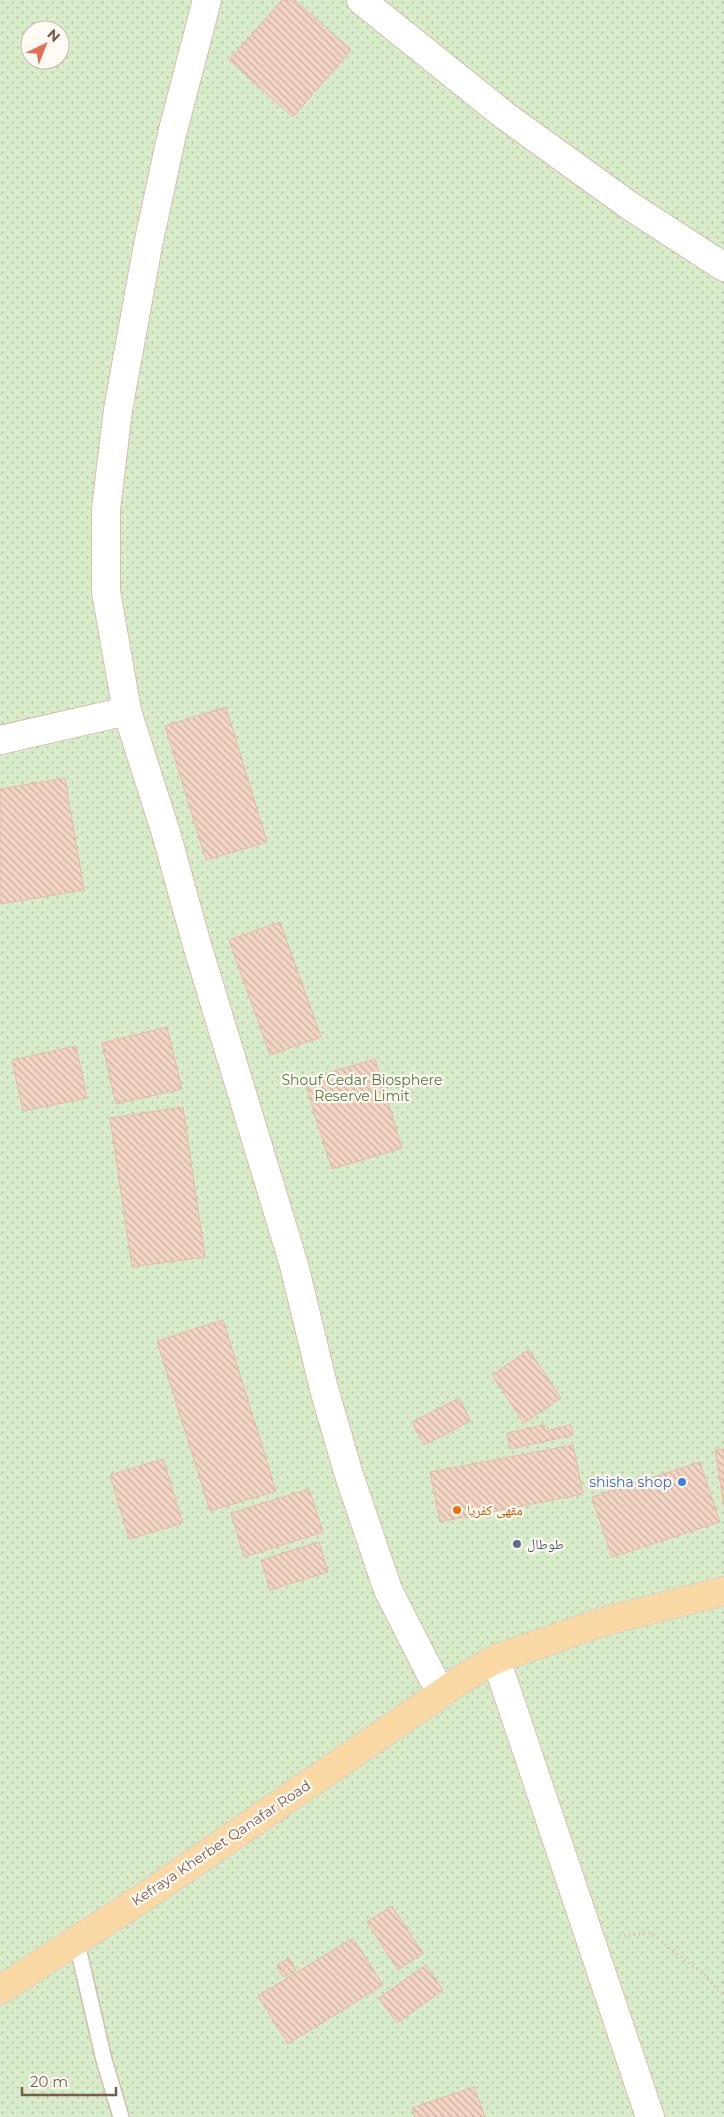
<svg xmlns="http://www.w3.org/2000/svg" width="724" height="2117" font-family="Montserrat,'Noto Naskh Arabic',sans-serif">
<defs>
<pattern id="park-dots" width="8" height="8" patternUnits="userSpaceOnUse" patternTransform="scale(1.25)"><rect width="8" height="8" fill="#d8ecc9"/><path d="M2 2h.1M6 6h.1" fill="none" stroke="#b4c2a5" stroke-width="1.8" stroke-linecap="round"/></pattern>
<pattern id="building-back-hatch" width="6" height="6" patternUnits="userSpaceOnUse" patternTransform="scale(1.25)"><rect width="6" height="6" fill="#f3d5c3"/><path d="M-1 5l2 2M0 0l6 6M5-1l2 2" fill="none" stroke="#cab0a1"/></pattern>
</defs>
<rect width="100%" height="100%" fill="#fdf6ec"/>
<!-- park -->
<path fill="url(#park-dots)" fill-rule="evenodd" d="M0 0H724V2117H0ZM30 30H60V60H30Z"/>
<!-- building -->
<g fill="url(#building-back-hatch)" stroke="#e6bba3">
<path d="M282 0H295L351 50 293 117 229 60Z"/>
<path d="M226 707 267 842 206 860 165 726Z"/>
<path d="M65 778 84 890 0 904V789Z"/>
<path d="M280 922 321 1037 270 1055 229 940Z"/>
<path d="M167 1027 182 1089 116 1104 102 1043Z"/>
<path d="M76 1046 87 1098 23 1111 12 1060Z"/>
<path d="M375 1059 402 1148 332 1169 304 1080Z"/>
<path d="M183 1107 205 1257 132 1267 110 1118Z"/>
<path d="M223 1320 276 1491 210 1511 157 1341Z"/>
<path d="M529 1350 561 1398 524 1423 492 1375Z"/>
<path d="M459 1398 471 1421 424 1445 412 1422Z"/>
<path d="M544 1425 545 1431 571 1425 573 1435 510 1449 507 1433Z"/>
<path d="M573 1445 583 1494 440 1522 430 1472Z"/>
<path d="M724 1449V1506L715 1450Z"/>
<path d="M163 1459 183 1523 129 1539 110 1475Z"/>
<path d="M700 1462 720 1522 612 1557 592 1497Z"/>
<path d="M309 1489 323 1532 244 1557 231 1513Z"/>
<path d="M319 1542 328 1572 270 1590 261 1560Z"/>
<path d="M392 1906 423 1953 398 1970 367 1922Z"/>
<path d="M353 1938 383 1985 288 2044 258 1996Z"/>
<path d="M289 1958 296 1970 283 1977 277 1965Z"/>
<path d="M426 1965 443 1990 397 2023 379 1998Z"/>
<path d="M474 2087 485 2117H415L412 2108Z"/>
</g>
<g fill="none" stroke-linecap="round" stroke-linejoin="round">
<defs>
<path id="lane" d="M76 1939 104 2060 121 2117"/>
<g id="street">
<path d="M361 0 504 115 630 206 724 267"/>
<path d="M0 740 127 711"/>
</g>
<g id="secondary">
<path d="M207 0 172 134 148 245 118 410 106 509V592L127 711 166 833 197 945 294 1265 324 1389 349 1475 388 1590 441 1694"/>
<path d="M496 1659 650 2117"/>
</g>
<path id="primary" d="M0 1990 144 1897 468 1675 496 1659 602 1622 724 1591"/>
</defs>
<!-- lane casing -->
<use href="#lane" stroke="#d1beb0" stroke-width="18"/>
<!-- street casing -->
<use href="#street" stroke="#d1beb0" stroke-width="30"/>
<!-- secondary casing -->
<use href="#secondary" stroke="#d6c0b0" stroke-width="30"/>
<!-- primary casing -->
<use href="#primary" stroke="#dad1cd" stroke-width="30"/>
<!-- path -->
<path stroke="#d9b8a5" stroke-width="3" stroke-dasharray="1 4" stroke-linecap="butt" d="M619 1936 650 1933 703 1974 724 1997"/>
<!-- lane -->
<use href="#lane" stroke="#fff" stroke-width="15"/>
<!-- street -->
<use href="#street" stroke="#fff" stroke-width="28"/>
<!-- secondary -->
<use href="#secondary" stroke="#fff" stroke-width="28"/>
<!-- primary -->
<use href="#primary" stroke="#fbd9a5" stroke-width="28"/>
</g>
<!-- markers -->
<circle fill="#3f7fe0" stroke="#fffaf3" stroke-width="2" cx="682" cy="1482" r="5"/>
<circle fill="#e8710a" stroke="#fffaf3" stroke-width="2" cx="457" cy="1510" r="5"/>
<circle fill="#5c6f8a" stroke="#fffaf3" stroke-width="2" cx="517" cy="1544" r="5"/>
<g text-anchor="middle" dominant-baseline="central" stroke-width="4.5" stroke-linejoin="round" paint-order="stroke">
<!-- park labels -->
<g font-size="14" fill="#537a41" stroke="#fffaf3">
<text x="362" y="1080">Shouf Cedar Biosphere<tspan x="362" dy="16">Reserve Limit</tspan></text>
</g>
<!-- shop labels -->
<g font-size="14" fill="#366cbe" stroke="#fffaf3" text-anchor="end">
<text x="672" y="1482">shisha shop</text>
</g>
<!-- food labels -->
<g font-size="14" fill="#c56008" stroke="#fffaf3" text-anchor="start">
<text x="467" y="1510">مقهى كفريا</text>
</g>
<!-- service labels -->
<g font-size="14" fill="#4e5e75" stroke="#fffaf3" text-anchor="start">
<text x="527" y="1544">طوطال</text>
</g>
<!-- street labels -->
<g font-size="14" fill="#7a5c4d" stroke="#fffaf3">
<text transform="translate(221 1843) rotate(-34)">Kefraya Kherbet Qanafar Road</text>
</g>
</g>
<!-- north arrow -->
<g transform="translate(45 45) rotate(43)"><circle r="24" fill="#fffaf3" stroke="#cabbb1"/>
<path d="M0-4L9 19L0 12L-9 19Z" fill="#e76f51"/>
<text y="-8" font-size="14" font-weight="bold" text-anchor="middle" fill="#7a5c4d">N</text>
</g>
<!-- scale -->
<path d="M22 2087v8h94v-8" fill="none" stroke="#7a5c4d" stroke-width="2.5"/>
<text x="30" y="2087" font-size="15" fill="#7a5c4d" stroke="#fffaf3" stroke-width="4" paint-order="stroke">20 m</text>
</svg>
